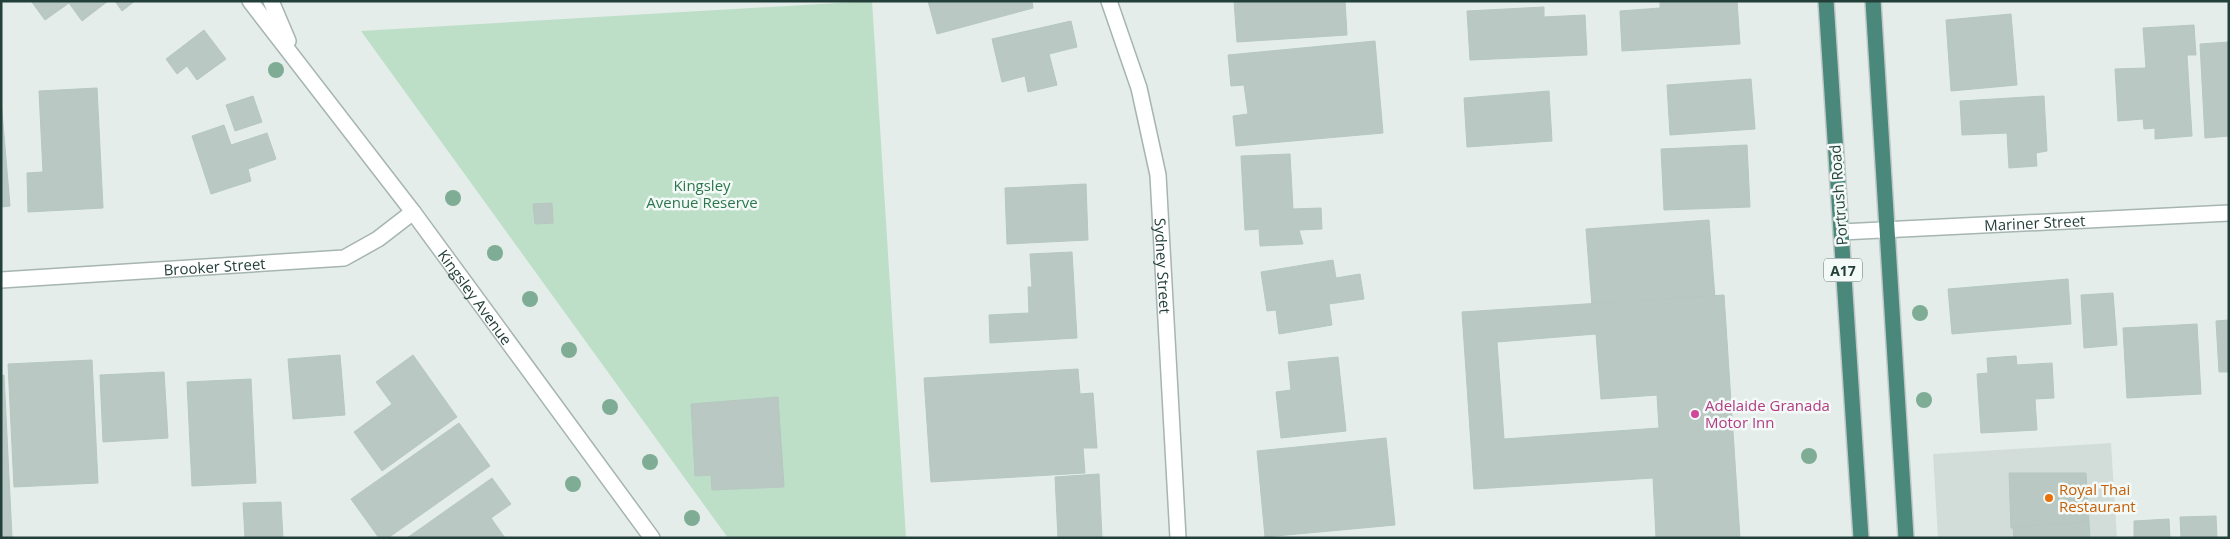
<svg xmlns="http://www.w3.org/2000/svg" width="2230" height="539" font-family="'Open Sans',sans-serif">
<rect width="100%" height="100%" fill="#e4edea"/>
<!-- built -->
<path fill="#d2ddd9" d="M2111 443 2117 538H1938L1933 454Z"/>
<!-- green -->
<path fill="#bddec7" d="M872 1 906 538H728L361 31Z"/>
<!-- building -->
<g fill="#b9c8c3" stroke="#b6c7c1" fill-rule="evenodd">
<path d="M31 1H108L82 21 69 3 45 20Z"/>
<path d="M115 1H135L122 11Z"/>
<path d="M928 1H1032L1033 8 937 34Z"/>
<path d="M1234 1H1345L1347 35 1237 42Z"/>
<path d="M1660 1H1737L1740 44 1622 51 1620 11 1660 8Z"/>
<path d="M1544 7V17L1585 15 1587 55 1470 60 1467 11Z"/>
<path d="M2011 14 2017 85 1951 91 1946 20Z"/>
<path d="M1071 21 1077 47 1049 54 1057 85 1028 92 1025 76 1002 82 992 39Z"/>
<path d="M2194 25 2196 55H2187L2192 136 2155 139V128L2144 129 2143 119 2118 121 2115 69 2146 68 2143 28Z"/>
<path d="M204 30 226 59 197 80 187 66 177 74 166 59Z"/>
<path d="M1375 41 1383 133 1236 146 1233 116 1248 114 1244 85 1231 86 1228 55Z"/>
<path d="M2229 42V136L2205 138 2200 44Z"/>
<path d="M1751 79 1755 129 1670 135 1667 85Z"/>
<path d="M97 88 103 208 28 212 27 173 43 172 39 91Z"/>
<path d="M1549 91 1552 141 1467 147 1464 98Z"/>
<path d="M253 96 262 122 235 131 226 105Z"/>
<path d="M2044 96 2047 151 2036 153 2037 166 2009 168 2007 133 1962 135 1960 101Z"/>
<path d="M1 100 10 206 1 207Z"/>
<path d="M224 125 231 145 267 133 276 159 248 169 251 181 211 194 192 136Z"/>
<path d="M1747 145 1750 207 1664 210 1661 149Z"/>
<path d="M1290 154 1293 209 1321 208 1322 229 1299 230 1303 244 1260 246 1259 229 1245 230 1241 156Z"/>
<path d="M1086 184 1088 240 1007 244 1005 188Z"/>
<path d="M552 203 553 223 535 224 533 204Z"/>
<path d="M1709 220 1715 298 1592 306 1586 229Z"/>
<path d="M1072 252 1077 338 990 343 989 315 1029 313 1028 287H1032L1030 254Z"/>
<path d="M1333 260 1336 278 1360 274 1364 299 1329 304 1332 325 1279 334 1276 310 1267 311 1261 272Z"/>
<path d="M2068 279 2071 324 1952 334 1948 289Z"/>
<path d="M2113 293 2117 345 2084 348 2081 295Z"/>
<path d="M1724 295 1740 538H1656L1653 478 1474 489 1462 312ZM1596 334 1601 399 1657 395 1659 428 1504 439 1497 342Z"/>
<path d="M2229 320V372H2219L2216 321Z"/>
<path d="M2197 324 2201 394 2127 398 2123 328Z"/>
<path d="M340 355 345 415 293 419 288 359Z"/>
<path d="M413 355 457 417 382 471 354 432 392 404 376 382Z"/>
<path d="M2016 356 2017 365 2052 363 2054 398 2035 399 2037 430 1981 433 1977 374 1988 373 1987 358Z"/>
<path d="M1338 357 1346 431 1281 438 1276 392 1291 390 1288 362Z"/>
<path d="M92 360 98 483 14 487 8 364Z"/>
<path d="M1078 369 1080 394 1093 393 1097 448H1083L1085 473 931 482 924 378Z"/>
<path d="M164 372 168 438 103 442 100 375Z"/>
<path d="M4 375 12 537 1 538V376Z"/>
<path d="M251 379 256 483 192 486 187 382Z"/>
<path d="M778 397 784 487 712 490 711 475 695 476 691 404Z"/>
<path d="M459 423 490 466 388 538H379L351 499Z"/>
<path d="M1386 438 1395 525 1265 537 1257 451Z"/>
<path d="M2009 473H2086L2089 522 2011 528Z"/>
<path d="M1099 474 1102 538H1058L1055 477Z"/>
<path d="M492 478 511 504 491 518 505 538H407Z"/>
<path d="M281 502 283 538H245L243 503Z"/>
<path d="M2216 516 2217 538H2181L2180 517Z"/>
<path d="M2169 519 2170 538H2134V521Z"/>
<path d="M2089 522 2090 538H2014L2013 527Z"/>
</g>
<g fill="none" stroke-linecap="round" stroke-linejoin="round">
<defs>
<g id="minor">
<path id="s1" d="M250 1 413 212 652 538"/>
<path d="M271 1 288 41"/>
<path id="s2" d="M1109 1 1139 88 1158 175 1178 538"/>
<path id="s3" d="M1841 232 2229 213"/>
<path id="s4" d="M1 280 344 258 378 239 413 212"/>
</g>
<g id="trunk">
<path d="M1826 1 1861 538"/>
<path d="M1873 1 1906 538"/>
</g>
</defs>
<!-- minor casing -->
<use href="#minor" stroke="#a6b5b1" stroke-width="18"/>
<!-- trunk casing -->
<use href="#trunk" stroke="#c1c9c8" stroke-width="18"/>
<!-- minor -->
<use href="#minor" stroke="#fff" stroke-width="15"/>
<!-- trunk -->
<use href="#trunk" stroke="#4b887c" stroke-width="15"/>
</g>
<!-- trees -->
<g fill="#7fac94">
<circle cx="276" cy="70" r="8"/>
<circle cx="453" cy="198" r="8"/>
<circle cx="495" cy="253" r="8"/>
<circle cx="530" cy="299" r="8"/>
<circle cx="1920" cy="313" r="8"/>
<circle cx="569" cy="350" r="8"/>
<circle cx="1924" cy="400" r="8"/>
<circle cx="610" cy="407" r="8"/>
<circle cx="1809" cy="456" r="8"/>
<circle cx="650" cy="462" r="8"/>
<circle cx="573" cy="484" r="8"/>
<circle cx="692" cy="518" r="8"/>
</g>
<!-- markers -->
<circle fill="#d1479c" stroke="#f4faf7" stroke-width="2" cx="1695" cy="414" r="5"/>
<circle fill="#e8710a" stroke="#f4faf7" stroke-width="2" cx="2049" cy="498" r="5"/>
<g text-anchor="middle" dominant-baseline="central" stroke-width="5" stroke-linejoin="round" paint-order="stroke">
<!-- shield labels -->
<rect fill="#f4faf7" stroke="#627772" stroke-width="1" x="1824" y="258.5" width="38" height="23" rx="4"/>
<g font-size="14" font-weight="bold" fill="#233f39">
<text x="1843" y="270">A17</text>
</g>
<!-- park labels -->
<g font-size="15" fill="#2d774d" stroke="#f4faf7">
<text x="702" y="185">Kingsley<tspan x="702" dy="17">Avenue Reserve</tspan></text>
</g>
<!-- street labels -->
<g font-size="15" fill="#233f39" stroke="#f4faf7">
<text transform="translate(1838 195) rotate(-94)">Portrush Road</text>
<text stroke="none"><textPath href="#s3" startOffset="194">Mariner Street</textPath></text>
<text stroke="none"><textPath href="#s4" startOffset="214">Brooker Street</textPath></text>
<text stroke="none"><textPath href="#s2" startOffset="272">Sydney Street</textPath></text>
<text stroke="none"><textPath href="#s1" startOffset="372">Kingsley Avenue</textPath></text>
</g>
<!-- hotel labels -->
<g font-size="15" fill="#b23c85" stroke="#f4faf7" text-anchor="start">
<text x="1705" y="405">Adelaide Granada<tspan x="1705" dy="17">Motor Inn</tspan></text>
</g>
<!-- food labels -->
<g font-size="15" fill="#c56008" stroke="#f4faf7" text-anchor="start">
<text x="2059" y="489">Royal Thai<tspan x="2059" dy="17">Restaurant</tspan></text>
</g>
</g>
<!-- border -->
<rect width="2230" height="539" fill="none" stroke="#233f39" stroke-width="5"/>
</svg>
